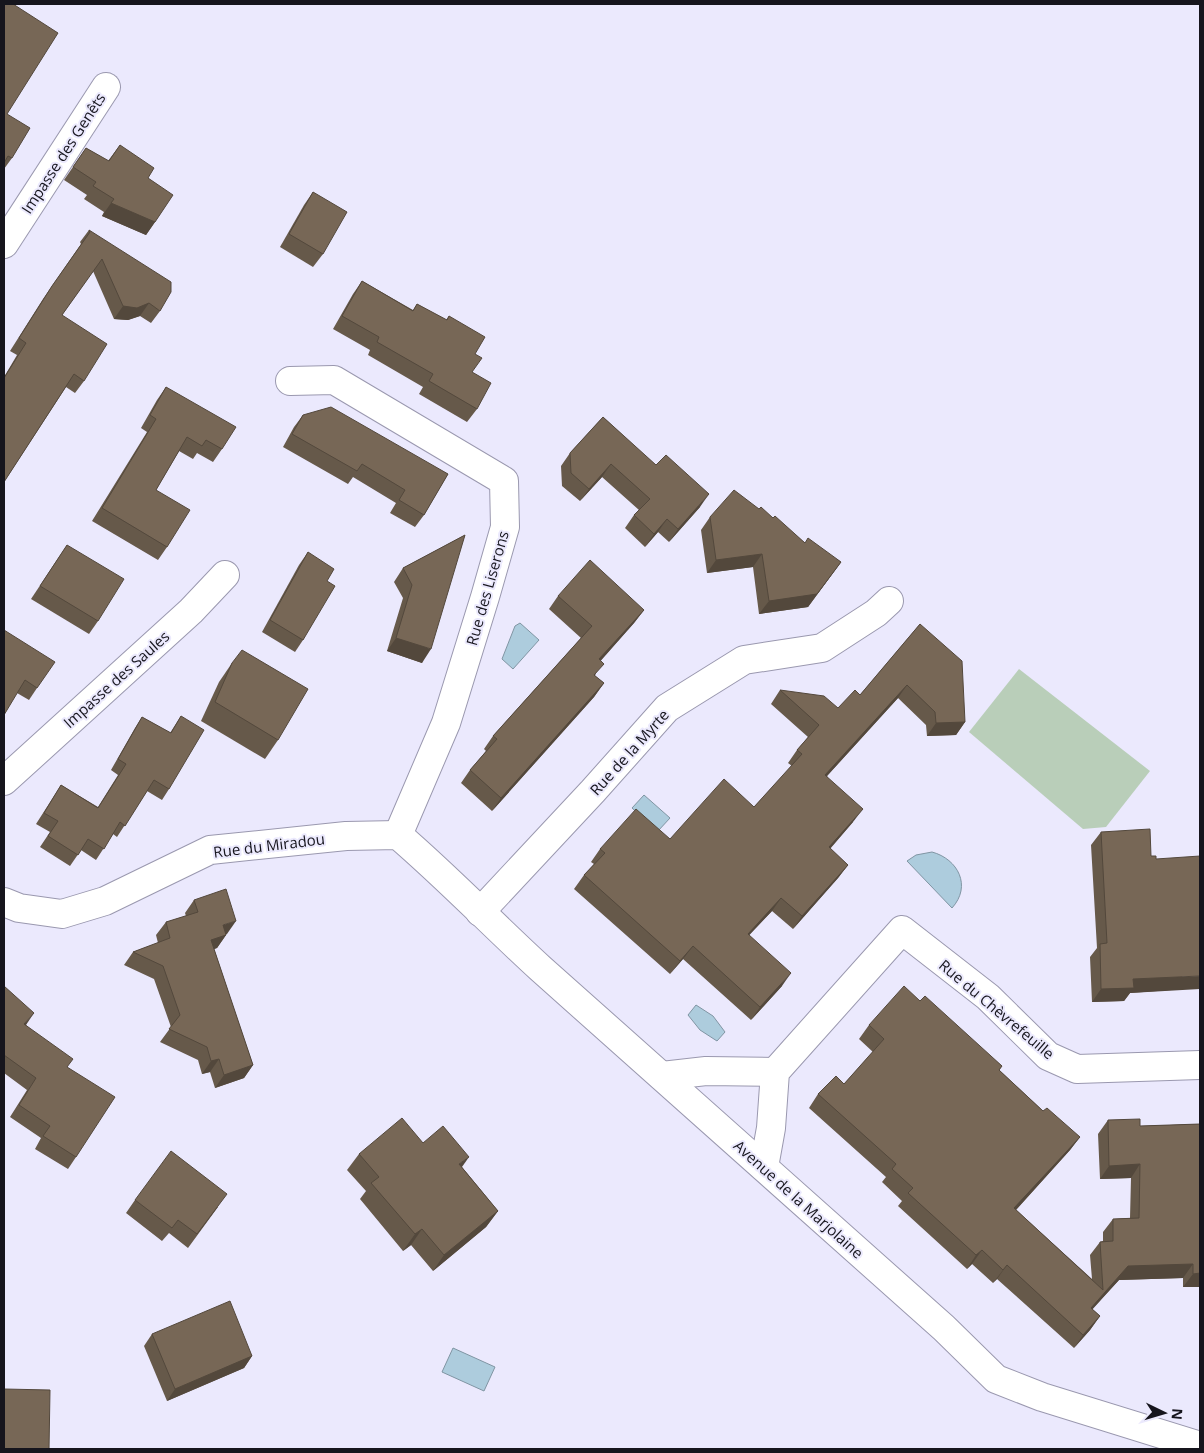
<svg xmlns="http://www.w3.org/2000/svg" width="1204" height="1453" font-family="'Open Sans',sans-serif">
<rect width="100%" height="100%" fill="#ebe9fd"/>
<!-- green -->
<path fill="#b9ceb9" d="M1019 669 1150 771 1106 827 1083 829 969 732Z"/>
<!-- water -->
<g fill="#adccdd" stroke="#8095a3">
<path d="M520 623 539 640 513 669 502 659 515 626Z"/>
<path d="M644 795 670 818 658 831 632 808Z"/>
<path d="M932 852C958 859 972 886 952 908L907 861 916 855Z"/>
<path d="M696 1005 713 1016 725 1032 717 1041 700 1030 688 1015Z"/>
<path d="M453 1348 495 1367 484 1391 442 1372Z"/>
</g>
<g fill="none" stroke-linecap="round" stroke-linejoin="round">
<defs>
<g id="minor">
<path d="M4 244 106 87"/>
<path d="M290 381 334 380 504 481 505 527 485 597 446 723 398 835"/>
<path d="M4 781 191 611 225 575"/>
<path d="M4 902 19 908 62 914 105 901 210 850 346 836 398 835C447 877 492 924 540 968L944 1328 996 1379 1042 1397 1200 1446"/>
<path d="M480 912 593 791 667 708 744 660 822 648 876 613 889 601"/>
<path d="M662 1076 706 1071 775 1072"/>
<path d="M764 1167 771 1128 775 1072 902 930 988 997 1048 1056 1077 1069 1200 1065"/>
</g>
</defs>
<!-- minor casing -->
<use href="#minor" stroke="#9a98af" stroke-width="30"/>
<!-- minor -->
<use href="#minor" stroke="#fff" stroke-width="28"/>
</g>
<!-- wall -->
<g fill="#66594a">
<path d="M4 4 7 114 12 158 4 169Z"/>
<path d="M120 145 148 178 155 222 146 235 102 216 104 212 84 199 87 195 64 180 86 148 108 161Z"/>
<path d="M313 192 323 254 313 267 280 247 304 205Z"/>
<path d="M89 230 160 311 151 323 140 316 128 320 114 319 93 271 62 315 84 381 75 393 66 387 4 482V377L17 355 10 351 43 299 81 244 80 242Z"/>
<path d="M362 281 413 310 417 304 446 320 449 316 475 354 472 372 477 409 467 422 419 394 423 387 368 355 370 350 333 329 353 294Z"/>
<path d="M166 387 222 449 213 462 197 453 193 459 179 451 156 490 167 547 158 560 92 521 147 432 141 428 157 400Z"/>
<path d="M303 415 448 474 424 515 415 527 390 513 396 503 353 477 348 484 283 447 294 427Z"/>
<path d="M603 417 700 507 669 542 658 532 645 547 625 528 634 515 639 510 602 477 580 501 562 486 561 466 570 453Z"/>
<path d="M710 517 773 518 805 543 841 562 808 607 759 614 753 567 707 573 701 530Z"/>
<path d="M465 535 422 663 387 651 403 598 394 582 403 568Z"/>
<path d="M67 545 98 621 89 634 31 599Z"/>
<path d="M308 552 327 581 303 640 295 652 262 632 299 565Z"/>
<path d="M558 596 644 610 634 623 600 661 595 676 604 683 594 697 492 811 461 783 470 770 486 751 484 749 493 736 581 638 549 609Z"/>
<path d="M920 624 965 722 956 735 927 736 926 725 898 698 827 776 853 822 830 849 848 865 838 878 793 929 772 911 749 935 782 986 751 1020 683 959 670 974 574 889 584 875 594 864 591 862 600 849 670 839 754 807 792 766 788 763 797 750 808 737 771 704 780 690 838 708 860 695Z"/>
<path d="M4 630 37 688 29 700 17 693Z"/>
<path d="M232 663 278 740 265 759 201 721 219 682Z"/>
<path d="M181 716 169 789 162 800 147 791 117 837 113 834 96 860 81 850 70 866 40 847 50 832 36 824 61 785 98 807 118 775 111 770 135 728 142 717 170 733Z"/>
<path d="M1101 832 1151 856 1156 859 1185 989 1130 993 1124 1001 1092 1002 1090 957 1097 948 1091 845Z"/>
<path d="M194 900 227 934H226V935L217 948 214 949 253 1065 244 1078 215 1088 210 1072 202 1074 198 1060 160 1042 171 1027 154 979 124 965 133 952 158 943 156 935 166 922 186 916 185 913Z"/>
<path d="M4 986 26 1025 67 1067 76 1157 68 1169 35 1149 41 1138 10 1117 27 1090 4 1073Z"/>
<path d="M920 1001 1002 1066 999 1070 1043 1111 1080 1137 1070 1150 1016 1210 1092 1279 1090 1255 1100 1242 1103 1241V1232L1113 1219 1130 1218 1131 1178 1100 1179 1098 1134 1108 1120 1140 1126 1200 1124V1287H1183V1278L1119 1280 1092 1309 1100 1316 1090 1330 1074 1348 997 1279 993 1283 972 1264 967 1269 898 1206 902 1201 882 1182 886 1177 809 1108 818 1094 844 1084 873 1052 859 1039 869 1025Z"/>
<path d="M423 1143 462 1167 498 1211 486 1227 433 1271 411 1245 403 1251 360 1199 366 1191 347 1170 359 1154Z"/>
<path d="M135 1200 218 1207 188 1248 169 1233 162 1241 126 1213Z"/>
<path d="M152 1334 252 1356 244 1368 167 1401 144 1346Z"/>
</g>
<!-- shaded-wall -->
<g fill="#53483c">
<path d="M111 203 155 222 146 235 102 216Z"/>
<path d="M149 303 140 316 128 320 114 319 123 306Z"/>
<path d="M611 464 602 477 580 501 589 489Z"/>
<path d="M709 494 700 507 669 542 678 529Z"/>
<path d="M667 519 658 532 645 547 654 534Z"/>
<path d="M762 554 753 567 707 573 716 560Z"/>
<path d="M841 562 808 607 759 614 769 601Z"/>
<path d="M644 610 634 623 590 673 599 659Z"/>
<path d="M396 638 431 649 422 663 387 651Z"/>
<path d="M604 683 594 697 492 811 501 798Z"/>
<path d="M907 685 898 698 816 788 825 775Z"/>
<path d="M965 722 956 735 927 736 936 723Z"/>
<path d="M863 809 853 822 819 861 829 847Z"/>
<path d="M848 865 838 878 793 929 802 916Z"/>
<path d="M781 898 772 911 738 947 748 934Z"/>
<path d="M236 921 227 934 214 938 223 925Z"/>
<path d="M226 935 217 948 202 953 211 940Z"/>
<path d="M693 946 683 959 670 974 680 961Z"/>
<path d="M791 973 782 986 751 1020 760 1007Z"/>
<path d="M1200 976V989L1130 993 1124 1001 1092 1002 1101 989 1133 979Z"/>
<path d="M34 1013 26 1025 16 1037 24 1024Z"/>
<path d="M219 1059 210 1072 202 1074 211 1061Z"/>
<path d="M253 1065 244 1078 215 1088 224 1075Z"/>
<path d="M1080 1137 1070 1150 1005 1222 1014 1208Z"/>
<path d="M469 1157 457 1174 459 1164Z"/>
<path d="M1140 1164 1131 1178 1100 1179 1109 1166Z"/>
<path d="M498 1211 486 1227 433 1271 444 1255Z"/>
<path d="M422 1229 411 1245 403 1251 415 1234Z"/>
<path d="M982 1250 972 1264 967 1269 976 1255Z"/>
<path d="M1193 1264 1183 1278 1119 1280 1081 1322 1091 1308 1128 1266Z"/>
<path d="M1007 1265 997 1279 993 1283 1003 1270Z"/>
<path d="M1200 1273V1287H1183L1193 1274Z"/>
<path d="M1100 1316 1090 1330 1074 1348 1083 1335Z"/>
<path d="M252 1356 244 1368 167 1401 175 1389Z"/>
</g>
<!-- building -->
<g fill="#776756" stroke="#53483c">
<path d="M4 4H13L58 33 7 114 30 128 12 158 8 156 4 163Z"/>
<path d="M120 145 154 168 148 178 173 195 155 222 111 203 114 199 93 186 96 182 73 167 86 148 109 161Z"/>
<path d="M313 192 347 212 323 254 289 234Z"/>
<path d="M89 230 171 282V292L160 311 149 303 137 308 123 306 102 259 62 315 107 344 84 381 74 374 4 482V378L26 343 19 338 52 286 90 232Z"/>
<path d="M362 281 413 311 417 304 447 320 449 316 485 337 475 354 482 358 472 372 491 383 477 409 429 381 433 374 377 342 379 337 342 316Z"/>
<path d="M166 387 236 427 222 449 206 440 202 446 187 437 156 490 190 510 167 547 102 508 156 419 150 415Z"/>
<path d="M331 407 448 474 424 515 399 500 405 490 362 464 357 471 292 434 303 415Z"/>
<path d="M603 417 656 465 666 455 709 494 678 529 667 519 654 534 634 515 650 499 611 464 589 489 571 473 570 453Z"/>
<path d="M734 490 759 509 761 507 773 518 775 516 805 543 808 538 841 562 817 594 769 601 762 554 716 560 710 517Z"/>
<path d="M465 535 431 649 396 638 412 585 403 568Z"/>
<path d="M67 545 124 579 98 621 40 586Z"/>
<path d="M308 552 334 569 327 581 335 586 303 640 270 620Z"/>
<path d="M590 560 644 610 599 659 604 664 594 675 604 683 501 798 470 770 497 739 493 736 592 626 558 596Z"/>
<path d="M920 624 962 661 965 722 936 723 935 712 907 685 825 775 863 809 829 847 848 865 802 916 781 898 748 934 791 973 760 1007 693 946 680 961 584 875 605 853 600 849 636 809 670 839 724 779 754 807 802 754 797 750 819 725 780 690 824 696 838 708 855 690 860 695Z"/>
<path d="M4 630 55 662 37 688 25 680 4 715Z"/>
<path d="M242 650 308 689 278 740 215 702 232 663Z"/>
<path d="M181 716 204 730 169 789 154 780 125 826 120 822 104 849 88 839 78 855 48 836 58 821 44 813 61 785 98 808 126 764 118 759 142 717 171 733Z"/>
<path d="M1150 829 1151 856H1156V859L1200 856V976L1133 979 1134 988 1101 989 1100 944 1107 943 1101 832Z"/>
<path d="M226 889 236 921 223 925 226 935 211 940 253 1065 224 1075 219 1059 211 1061 207 1047 169 1029 180 1015 163 966 133 952 170 938 166 922 198 912 194 900Z"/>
<path d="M4 986 34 1013 24 1024 73 1059 67 1067 115 1097 76 1157 43 1136 50 1126 19 1105 36 1078 4 1055Z"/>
<path d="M904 986 920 1001 925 996 1002 1066 999 1070 1043 1111 1047 1108 1080 1137 1014 1208 1103 1290 1100 1242 1113 1241V1219L1139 1218 1140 1164 1109 1166 1108 1120 1140 1119V1126L1200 1124V1273L1193 1274V1264L1128 1266 1091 1308 1100 1316 1083 1335 1007 1265 1003 1270 982 1250 976 1255 908 1193 913 1188 892 1169 896 1164 818 1094 836 1076 844 1084 884 1039 869 1025Z"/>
<path d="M402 1118 423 1143 443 1126 469 1157 459 1164 498 1211 444 1255 422 1229 415 1234 371 1183 379 1177 359 1154Z"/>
<path d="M171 1151 227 1194 197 1234 178 1220 172 1228 135 1200Z"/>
<path d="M230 1301 252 1356 175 1389 152 1334Z"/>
<path d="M4 1389 50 1390 49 1449H4Z"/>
</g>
<g text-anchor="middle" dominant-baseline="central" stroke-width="4" stroke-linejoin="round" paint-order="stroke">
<!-- street labels -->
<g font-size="15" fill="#16151d" stroke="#ebe9fd">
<text transform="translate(63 153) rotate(-57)">Impasse des Genêts</text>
<text transform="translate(487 588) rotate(-74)">Rue des Liserons</text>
<text transform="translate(116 679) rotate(-42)">Impasse des Saules</text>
<text transform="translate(629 752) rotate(-48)">Rue de la Myrte</text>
<text transform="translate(269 845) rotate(-7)">Rue du Miradou</text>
<text transform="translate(997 1009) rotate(40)">Rue du Chèvrefeuille</text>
<text transform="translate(799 1199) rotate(42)">Avenue de la Marjolaine</text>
</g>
</g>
<!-- border -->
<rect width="1204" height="1453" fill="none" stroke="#16151d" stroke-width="10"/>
<!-- north arrow -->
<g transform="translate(1164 1413) rotate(95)" stroke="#ebe9fd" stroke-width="4" paint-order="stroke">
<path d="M0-4L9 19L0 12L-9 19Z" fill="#16151d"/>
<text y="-8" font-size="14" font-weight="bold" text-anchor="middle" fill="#16151d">N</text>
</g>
</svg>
